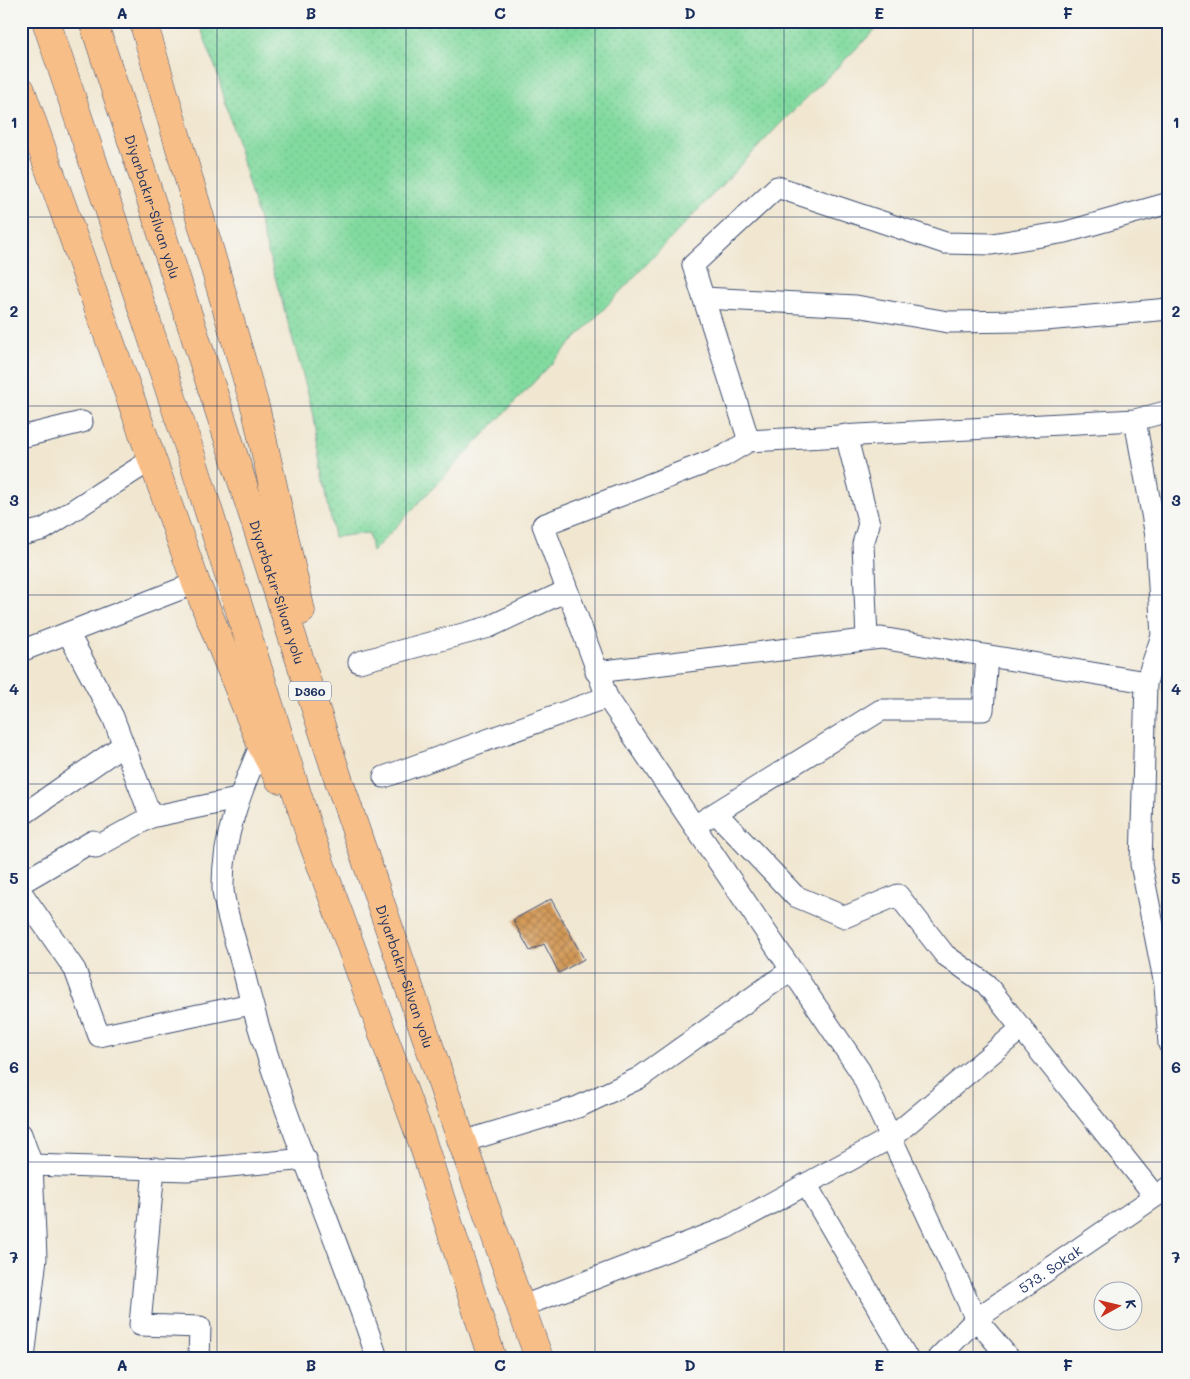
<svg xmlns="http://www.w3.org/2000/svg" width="1190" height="1379" font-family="Mali,sans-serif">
<defs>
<pattern id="grass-dots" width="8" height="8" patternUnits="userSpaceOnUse" patternTransform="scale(1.25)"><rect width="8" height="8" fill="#82da9f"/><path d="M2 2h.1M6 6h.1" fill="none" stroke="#70bb8b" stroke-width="1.8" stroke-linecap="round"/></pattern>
<pattern id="building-cross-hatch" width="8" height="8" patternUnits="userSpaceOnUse" patternTransform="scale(1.25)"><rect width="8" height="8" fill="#d39855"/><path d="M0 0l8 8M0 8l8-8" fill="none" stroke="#aa7c4a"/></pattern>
</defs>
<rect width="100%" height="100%" fill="#f6f6f2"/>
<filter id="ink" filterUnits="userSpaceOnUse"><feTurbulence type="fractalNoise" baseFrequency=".02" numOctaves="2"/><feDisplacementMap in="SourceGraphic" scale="10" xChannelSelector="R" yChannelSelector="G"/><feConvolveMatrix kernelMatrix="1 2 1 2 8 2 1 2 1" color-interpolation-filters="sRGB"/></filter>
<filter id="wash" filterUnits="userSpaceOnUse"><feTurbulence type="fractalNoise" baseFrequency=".0096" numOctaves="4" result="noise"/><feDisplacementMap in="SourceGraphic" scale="20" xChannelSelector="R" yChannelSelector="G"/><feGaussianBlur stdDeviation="1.12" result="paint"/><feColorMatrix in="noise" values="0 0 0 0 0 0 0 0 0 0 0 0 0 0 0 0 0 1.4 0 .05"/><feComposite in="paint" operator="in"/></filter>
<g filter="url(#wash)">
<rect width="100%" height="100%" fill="#f1e7d1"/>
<!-- grass -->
<path fill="url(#grass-dots)" stroke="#4e847e" d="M198 21H884L779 125 372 552 369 533 334 537 310 400 216 69Z"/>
<g id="blocks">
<!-- building -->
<path fill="url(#building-cross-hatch)" d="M551 899 584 959 559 973 544 944 530 951 513 920Z"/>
</g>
</g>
<g filter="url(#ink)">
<use href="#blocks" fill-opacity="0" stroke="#3b4b6f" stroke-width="1"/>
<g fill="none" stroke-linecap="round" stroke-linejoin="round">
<defs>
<g id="minor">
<path d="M704 298 856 306 948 322 1034 321 1169 309"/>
<path d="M1135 420 1156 536 1162 636 1146 682 1141 864 1165 985 1169 1044"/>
<path d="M846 435 869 524 863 544 867 639"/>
<path d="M21 437 82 422"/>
<path d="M749 441 693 265 777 187 945 243 992 244 1066 232 1169 203"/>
<path d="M21 535 44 529 151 460"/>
<path d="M68 633 113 717 151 817"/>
<path d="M21 651 196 583"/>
<path d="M359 662 489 627 566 591"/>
<path d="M596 672 881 638 1146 682"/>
<path d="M261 744C241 791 222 837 223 889 224 909 238 948 243 969 275 1102 335 1228 377 1358"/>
<path d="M384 777 607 697"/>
<path d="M716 813 795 896 845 917 898 895 945 955 986 984 1155 1196"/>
<path d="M21 816 123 745"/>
<path d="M704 820 881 710H983L987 656"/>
<path d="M21 883 93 841 96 847 151 817 237 799"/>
<path d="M21 892 75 970 99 1036 251 1004"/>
<path d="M21 1134 32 1165 36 1258 24 1358"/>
<path d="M462 1142 578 1107 639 1078 791 970"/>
<path d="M32 1165 187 1170 306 1159"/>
<path d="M154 1168 140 1325 200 1327 199 1358"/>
<path d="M806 1184 907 1358"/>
<path d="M523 1306 726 1228 892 1137 1022 1028"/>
<path id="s1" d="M938 1358 976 1319 1169 1187"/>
<path d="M1009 1358 976 1319 860 1071 607 697 543 525 724 456 749 441 1135 420 1169 411"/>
</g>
<g id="trunk">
<path d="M46 21 188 445 310 835 422 1141 492 1358"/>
<path id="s2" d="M93 21 339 781 462 1142 539 1358"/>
<path d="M143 21 256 410 301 611"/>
<path d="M21 90 196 583 261 744 279 779"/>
</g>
</defs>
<!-- minor casing -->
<use href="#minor" stroke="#3b4b6f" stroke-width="23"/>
<!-- trunk casing -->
<use href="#trunk" stroke="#3b4b6f" stroke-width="29"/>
<!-- minor -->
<use href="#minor" stroke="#fff" stroke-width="21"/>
<!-- trunk -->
<use href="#trunk" stroke="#f7be88" stroke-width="28"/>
</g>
</g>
<!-- grid -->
<path fill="none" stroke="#1b2f5e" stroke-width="1" stroke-opacity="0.55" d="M217 21V1358M406 21V1358M595 21V1358M784 21V1358M973 21V1358M21 217H1169M21 406H1169M21 595H1169M21 784H1169M21 973H1169M21 1162H1169"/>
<g text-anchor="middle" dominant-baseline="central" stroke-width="5" stroke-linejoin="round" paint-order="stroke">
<!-- shield labels -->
<rect fill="#f6f6f2" stroke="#5d6b8a" stroke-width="1" x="289" y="681.5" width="42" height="19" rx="4"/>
<g font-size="12" font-weight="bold" fill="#1b2f5e">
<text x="310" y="691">D360</text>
</g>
<!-- street labels -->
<g font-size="14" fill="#1b2f5e" stroke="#f6f6f2">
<text stroke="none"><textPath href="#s2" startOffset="195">Diyarbakır-Silvan yolu</textPath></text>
<text stroke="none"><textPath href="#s2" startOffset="600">Diyarbakır-Silvan yolu</textPath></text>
<text stroke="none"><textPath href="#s2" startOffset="1005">Diyarbakır-Silvan yolu</textPath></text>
<text stroke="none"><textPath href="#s1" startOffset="144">573. Sokak</textPath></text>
</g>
</g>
<!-- margin -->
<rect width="1190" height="1379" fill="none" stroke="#f6f6f2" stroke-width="55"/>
<!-- north arrow -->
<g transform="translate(1118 1306) rotate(82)"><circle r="24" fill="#f6f6f2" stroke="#9ea6b7"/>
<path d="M0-4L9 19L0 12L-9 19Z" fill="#c8321e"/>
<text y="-8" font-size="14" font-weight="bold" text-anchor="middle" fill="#1b2f5e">K</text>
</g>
<rect x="28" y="28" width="1134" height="1324" fill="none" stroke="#1b2f5e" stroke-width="2"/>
<g font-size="16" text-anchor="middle" font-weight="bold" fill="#1b2f5e">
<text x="122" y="19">A</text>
<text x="311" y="19">B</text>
<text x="500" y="19">C</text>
<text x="690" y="19">D</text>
<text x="879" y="19">E</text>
<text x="1068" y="19">F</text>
<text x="14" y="128">1</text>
<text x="1176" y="128">1</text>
<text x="14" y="317">2</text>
<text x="1176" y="317">2</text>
<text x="14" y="506">3</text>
<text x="1176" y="506">3</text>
<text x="14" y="695">4</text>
<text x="1176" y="695">4</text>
<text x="14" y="884">5</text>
<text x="1176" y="884">5</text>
<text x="14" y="1073">6</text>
<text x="1176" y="1073">6</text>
<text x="14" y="1263">7</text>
<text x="1176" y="1263">7</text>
<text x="122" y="1371">A</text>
<text x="311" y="1371">B</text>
<text x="500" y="1371">C</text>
<text x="690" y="1371">D</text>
<text x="879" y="1371">E</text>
<text x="1068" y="1371">F</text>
</g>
</svg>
